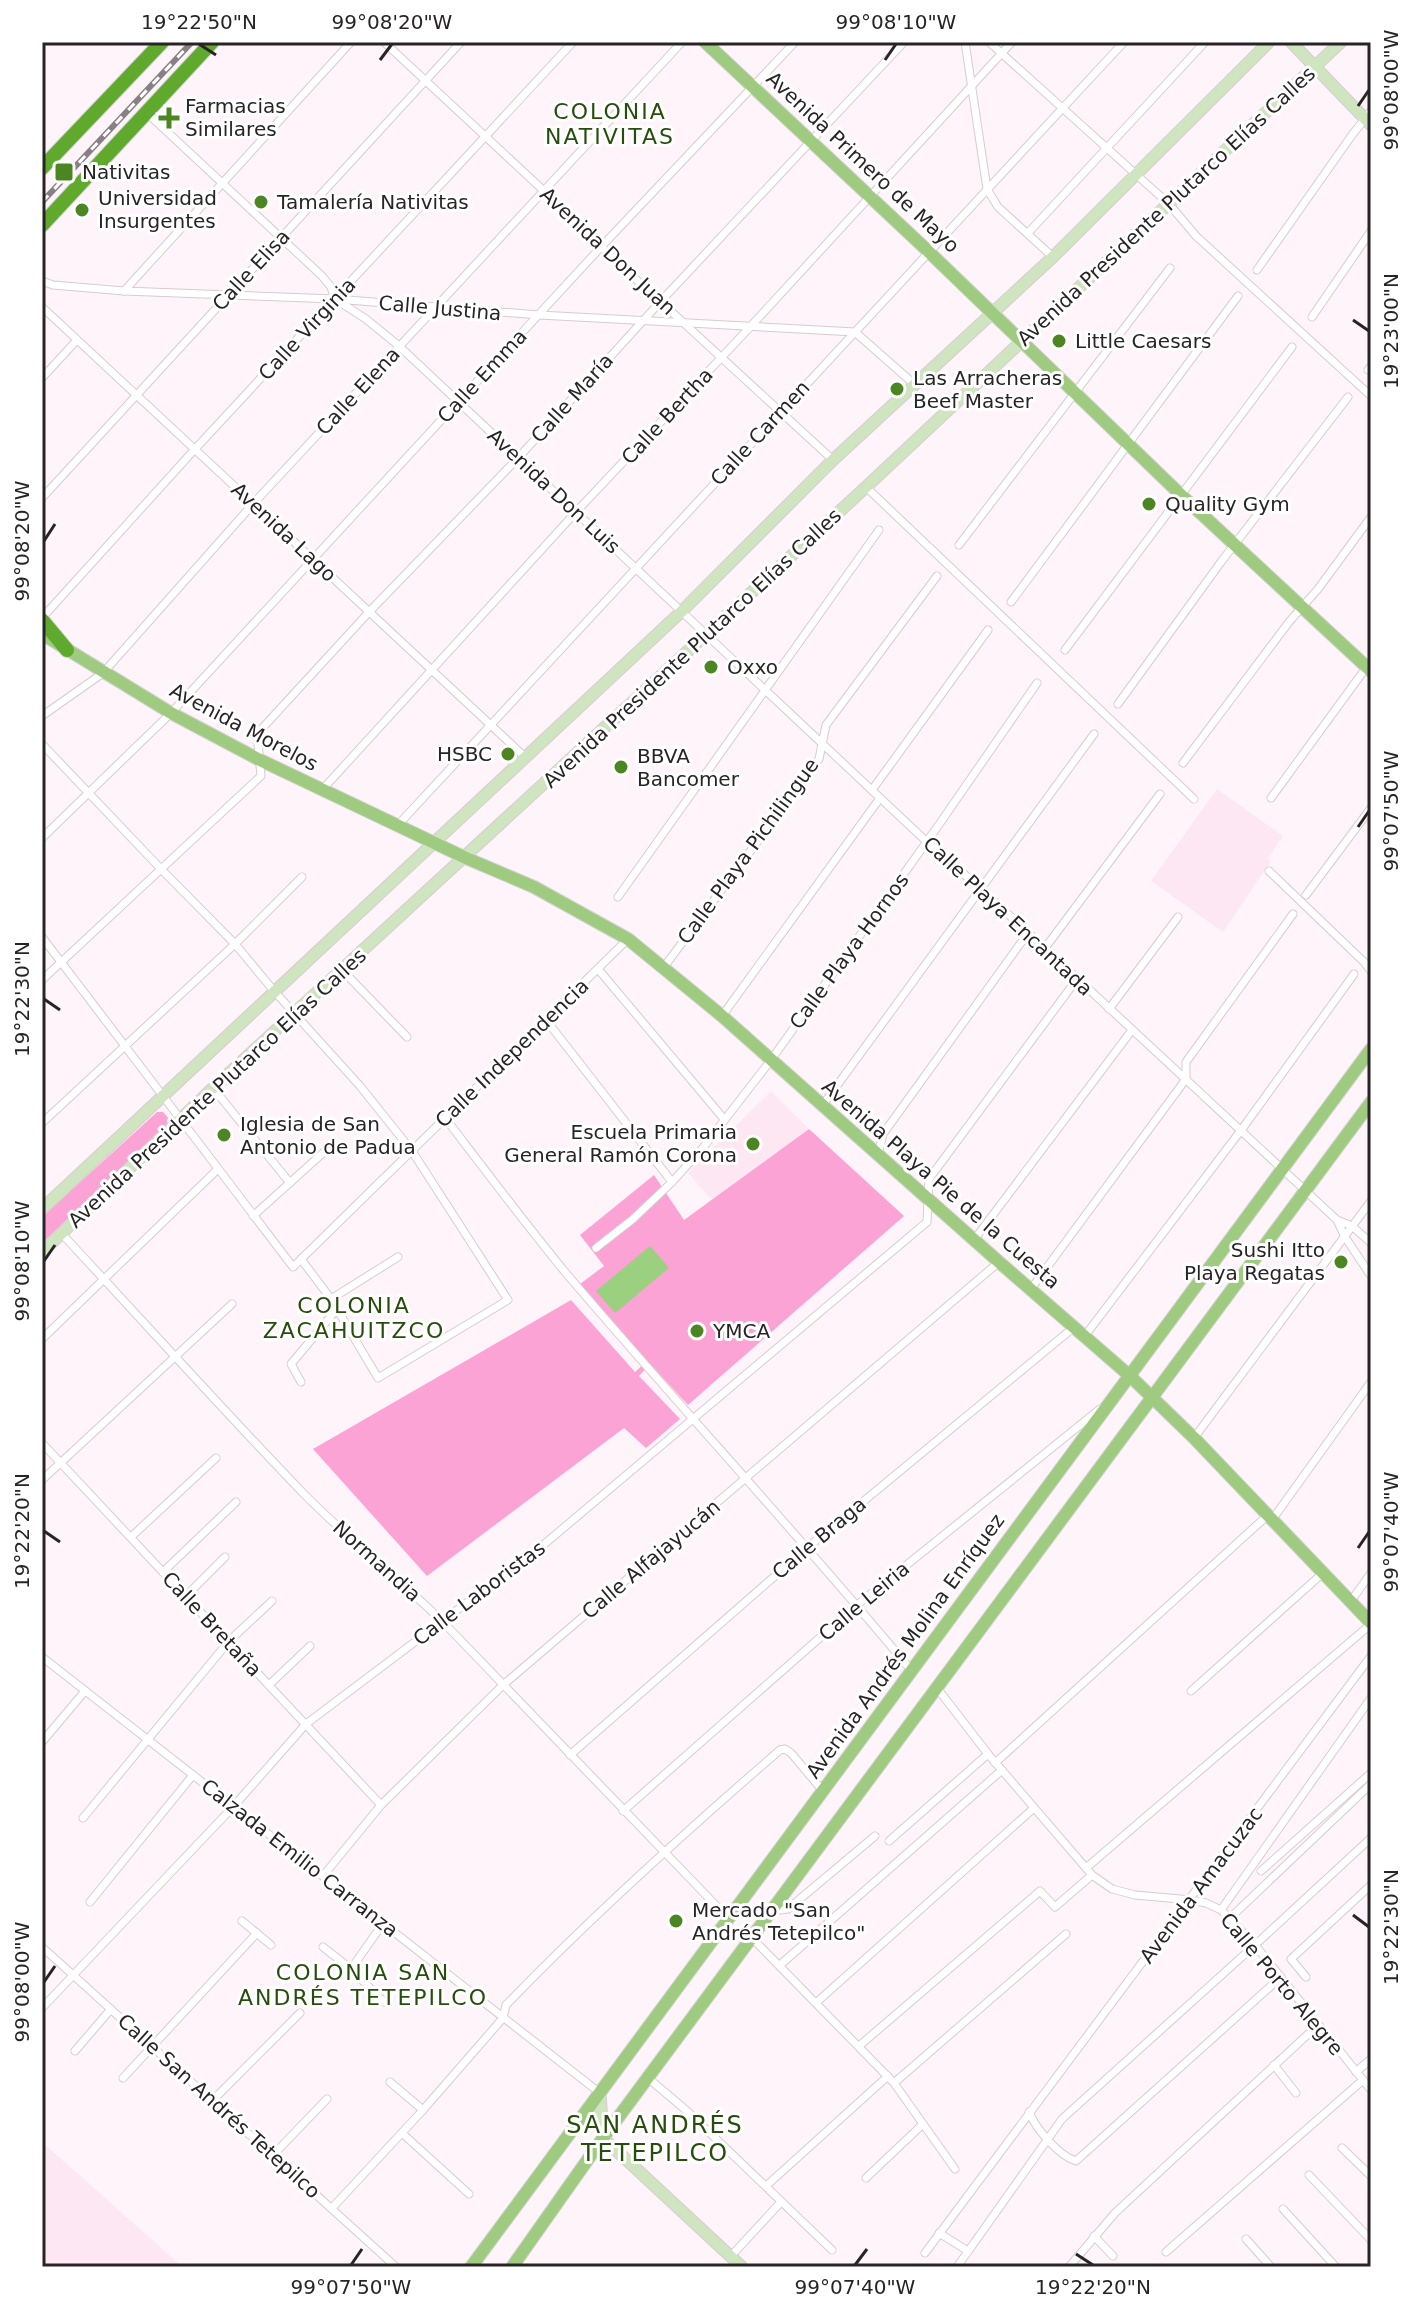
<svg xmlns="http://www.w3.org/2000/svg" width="1413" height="2309" font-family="'DejaVu Sans',sans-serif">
<rect width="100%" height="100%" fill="#fff4fa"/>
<!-- built -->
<g fill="#fde7f2">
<path d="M1217 789 1283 836 1268 858 1271 861 1223 932 1151 881Z"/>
<path d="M771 1091 809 1129 712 1200 688 1173Z"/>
<path d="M42 2142 177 2262 183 2267H42Z"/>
</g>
<!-- green -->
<g fill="#fca3d5">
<path d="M157 1112H163L169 1119 163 1130 42 1243V1217Z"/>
<path d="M809 1129 904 1216 688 1405 650 1364 639 1376 680 1419 646 1448 624 1428 427 1576 313 1449 571 1300 635 1372 647 1361 580 1284 604 1266 580 1235 654 1175 684 1220Z"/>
</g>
<!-- water -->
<path fill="#9bd07f" d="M650 1246 669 1268 615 1313 596 1291Z"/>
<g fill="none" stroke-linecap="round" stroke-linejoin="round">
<defs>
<g id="street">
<path d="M384 42 544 191 601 247 833 460"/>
<path d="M965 42 987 189 998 207 1053 257"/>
<path d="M989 42 1169 204 1196 236 1371 396"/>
<path d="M147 113 322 276 331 287 335 299 366 319 399 346 927 842 980 888 1337 1220 1352 1226 1371 1243"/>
<path d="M1028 233 1205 42"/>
<path d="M1257 270 1352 135 1371 111"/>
<path d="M42 281 53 285 124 291 335 299 539 315 855 332 914 384"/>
<path d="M124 291 351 42"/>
<path d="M42 307 525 757"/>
<path d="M1312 317 1371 231"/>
<path d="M1368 370 1371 366"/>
<path d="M42 378 77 340"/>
<path d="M866 487 1194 799"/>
<path d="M42 498 461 42"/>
<path d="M959 545 1170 268"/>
<path d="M1011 602 1238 296"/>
<path d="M42 618 195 449 573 42"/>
<path d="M1065 650 1292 347"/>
<path d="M1118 704 1221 562 1348 397"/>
<path d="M42 716 103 673 253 504 682 42"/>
<path d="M42 744 161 869 235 944 274 991 360 1086 412 1151 508 1300 378 1378 331 1299 301 1259"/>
<path d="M1183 763 1289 622 1318 589 1371 517"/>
<path d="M322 790 576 512 751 326 1012 42"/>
<path d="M872 790 988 630"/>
<path d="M1271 798 1371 661"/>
<path d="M397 826 1124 42"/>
<path d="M42 838 171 713 601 247 795 42"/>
<path d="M1269 871 1364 962 1371 971"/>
<path d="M1306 895 1371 808"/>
<path d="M618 897 879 530"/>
<path d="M42 937 293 1267 628 939"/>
<path d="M1045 948 1160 794"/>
<path d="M664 967 819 759 826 725 937 576"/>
<path d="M598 969 724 1119"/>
<path d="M342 970 407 1037"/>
<path d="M42 980 261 776 257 734 369 612 518 458 661 301 904 42"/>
<path d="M1109 1009 1178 917"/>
<path d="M722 1016 880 798"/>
<path d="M546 1020 672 1182"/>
<path d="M213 1088 290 1183"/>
<path d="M822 1106 1094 734"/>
<path d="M446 1119C485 1170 524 1222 565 1272 679 1406 799 1535 911 1670"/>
<path d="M42 1123 235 944 302 877"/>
<path d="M878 1155 883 1134 1028 933"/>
<path d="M253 1216 324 1152"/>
<path d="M1337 1220 1345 1237 1371 1276"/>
<path d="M62 1234C142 1320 221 1408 303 1493 347 1538 397 1577 442 1621L729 1919"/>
<path d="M974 1240 1132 1030"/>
<path d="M596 1248 633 1219 672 1182 702 1149 771 1060 938 826 1037 683"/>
<path d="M1031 1289 1186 1079V1062L1293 914"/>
<path d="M331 1299 398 1257"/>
<path d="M1084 1337 1242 1129 1354 974"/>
<path d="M42 1339 218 1169"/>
<path d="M301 1382 291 1364 337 1309"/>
<path d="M1194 1438 1371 1201"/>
<path d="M42 1443 381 1805"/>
<path d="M42 1480 232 1304"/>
<path d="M1272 1520 1371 1382"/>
<path d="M131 1537 216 1458"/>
<path d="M163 1572 236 1502"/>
<path d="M186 1596 225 1557"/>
<path d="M1351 1601 1371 1573"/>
<path d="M42 1657 600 2093"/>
<path d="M269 1685 310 1646"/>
<path d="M937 1688 988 1754 1092 1875 1112 1889 1135 1895 1191 1900 1206 1903 1221 1910 1255 1945 1371 2090"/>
<path d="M1191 1691 1323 1573"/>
<path d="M42 1742 85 1691"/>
<path d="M570 1755 807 1548 1073 1328"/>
<path d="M995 1763 1268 1515"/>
<path d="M623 1811 857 1605 1100 1409"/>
<path d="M83 1818 229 1641 272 1601"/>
<path d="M889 1841 988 1754"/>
<path d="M1086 1868 1371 1624"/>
<path d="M1261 1871 1371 1773"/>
<path d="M323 1876 381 1805 503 1685 999 1262"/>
<path d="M90 1902 193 1775"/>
<path d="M1221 1910 1371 1698"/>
<path d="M772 1911 788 1909 875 1836"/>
<path d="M1230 1918 1371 1784"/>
<path d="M242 1921 271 1945"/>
<path d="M752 1938 894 2083 955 2169"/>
<path d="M42 1947 396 2267"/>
<path d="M323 1947 351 1969 384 2002"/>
<path d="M780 1965 1002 1770"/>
<path d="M351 1969 384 1922"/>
<path d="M1306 1977 1291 1959 1371 1885"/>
<path d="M817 2002 1034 1808"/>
<path d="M42 2008 233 1807 306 1724 542 1546 927 1222 929 1179 1077 979"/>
<path d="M859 2046 1040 1891 1055 1907 1092 1875"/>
<path d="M75 2051 111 2009"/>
<path d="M1274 2065 1296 2093"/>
<path d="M1356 2072 1371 2059"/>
<path d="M123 2078 257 1933"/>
<path d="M648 2078 687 2111 832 2250"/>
<path d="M390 2082 423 2110"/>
<path d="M894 2083 1066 1934"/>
<path d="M213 2100 300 2013"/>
<path d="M1029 2112C1036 2129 1059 2156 1076 2161L1281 1977"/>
<path d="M402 2133 469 2194"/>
<path d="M1342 2148 1371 2176"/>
<path d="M273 2155 327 2099"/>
<path d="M1309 2175 1371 2240"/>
<path d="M866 2178 923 2124"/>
<path d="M766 2186 888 2076"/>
<path d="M332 2208 423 2110 503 2018 506 2005C593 1915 685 1832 780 1750L785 1749 791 1753 823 1791"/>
<path d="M1283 2209 1336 2267"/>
<path d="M939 2233 968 2251"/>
<path d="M1094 2236 1113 2256"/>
<path d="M1246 2239 1271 2267"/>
<path d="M1166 2252 1363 2080"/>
<path d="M925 2253 1371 1656"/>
<path d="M731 2256 781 2202"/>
<path d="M957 2267 1062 2119 1255 1945 1371 1838"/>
<path d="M1069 2267 1115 2213 1318 2025"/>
</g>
<g id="secondary">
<path d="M1291 42 1371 125"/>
<path d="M42 1209 682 611 833 460 1053 257 1269 42"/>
<path d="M42 1252 213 1088 866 487 1341 42"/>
<path d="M600 2093 603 2138 742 2267"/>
</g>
<g id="primary">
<path d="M705 42 929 252 1181 495 1371 671"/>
<path d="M42 634 171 713 258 759 466 858 534 887 628 939 722 1016 999 1262 1130 1376 1194 1438 1371 1623"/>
<path d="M471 2267 1371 1049"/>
<path d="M512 2267 603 2138 1371 1102"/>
</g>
<g id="highway">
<path d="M42 168 162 42"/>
<path d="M42 225 212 42"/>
<path d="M42 620 67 650"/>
</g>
</defs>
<!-- street casing -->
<use href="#street" stroke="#d8cbd2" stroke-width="9"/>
<!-- secondary casing -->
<use href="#secondary" stroke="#d8cbd2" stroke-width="13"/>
<!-- primary casing -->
<use href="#primary" stroke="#d4d3d4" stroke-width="14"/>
<!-- highway casing -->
<use href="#highway" stroke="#d4d3d4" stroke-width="16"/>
<!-- street -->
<use href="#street" stroke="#fff" stroke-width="7"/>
<!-- secondary -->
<use href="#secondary" stroke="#cfe5c0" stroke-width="11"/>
<!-- primary -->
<use href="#primary" stroke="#9fcb80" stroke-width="12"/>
<!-- highway -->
<use href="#highway" stroke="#5fa92c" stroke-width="14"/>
<defs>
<path id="rail" d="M42 202 192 42"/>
</defs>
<!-- rail casing -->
<use href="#rail" stroke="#878084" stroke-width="6"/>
<!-- rail -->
<use href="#rail" stroke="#fff" stroke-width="3" stroke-dasharray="9" stroke-linecap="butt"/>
</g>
<!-- ticks -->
<path fill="none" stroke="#282426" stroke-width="3" d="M199 44 216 55M380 60 392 44M885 60 896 44M1358 106 1369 90M1353 320 1369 331M44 541 55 524M1358 827 1369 811M44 999 60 1010M44 1261 55 1245M44 1531 60 1542M1358 1548 1369 1532M1353 1915 1369 1927M44 1982 55 1966M1076 2254 1093 2265M351 2265 362 2249M855 2265 867 2249"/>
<!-- markers -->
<g fill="#4b8623" stroke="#fff" stroke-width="3">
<path d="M165 106h8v8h8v8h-8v8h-8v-8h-8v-8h8z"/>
<rect x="54" y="162" width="20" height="20" rx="4"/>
<circle cx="261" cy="202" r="8"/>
<circle cx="82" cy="210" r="8"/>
<circle cx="1059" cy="341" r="8"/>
<circle cx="897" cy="389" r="8"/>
<circle cx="1149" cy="504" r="8"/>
<circle cx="711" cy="667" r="8"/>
<circle cx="508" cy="754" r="8"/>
<circle cx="621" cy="767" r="8"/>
<circle cx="224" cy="1135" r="8"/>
<circle cx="753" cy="1144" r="8"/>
<circle cx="1341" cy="1262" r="8"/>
<circle cx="697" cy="1331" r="8"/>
<circle cx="676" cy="1921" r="8"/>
</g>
<g text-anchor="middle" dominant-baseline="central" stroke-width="6" stroke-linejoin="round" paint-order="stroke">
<!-- poi labels -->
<g font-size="20" fill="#282426" stroke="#fff" text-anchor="start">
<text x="185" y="106">Farmacias<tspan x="185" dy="23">Similares</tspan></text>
<text x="82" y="172">Nativitas</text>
<text x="98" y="198">Universidad<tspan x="98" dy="23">Insurgentes</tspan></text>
<text x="277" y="202">Tamalería Nativitas</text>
<text x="1075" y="341">Little Caesars</text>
<text x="913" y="378">Las Arracheras<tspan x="913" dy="23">Beef Master</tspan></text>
<text x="1165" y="504">Quality Gym</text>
<text x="727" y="667">Oxxo</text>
<text x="492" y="754" text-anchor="end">HSBC</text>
<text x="637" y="756">BBVA<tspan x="637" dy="23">Bancomer</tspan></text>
<text x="240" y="1124">Iglesia de San<tspan x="240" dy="23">Antonio de Padua</tspan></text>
<text x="737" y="1132" text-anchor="end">Escuela Primaria<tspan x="737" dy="23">General Ramón Corona</tspan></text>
<text x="1325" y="1250" text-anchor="end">Sushi Itto<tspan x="1325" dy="23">Playa Regatas</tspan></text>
<text x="713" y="1331">YMCA</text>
<text x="692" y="1910">Mercado "San<tspan x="692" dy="23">Andrés Tetepilco"</tspan></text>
</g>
<!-- street labels -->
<g font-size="20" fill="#282426" stroke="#fff">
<text transform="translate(863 162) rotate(43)">Avenida Primero de Mayo</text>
<text transform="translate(1166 206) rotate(-43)">Avenida Presidente Plutarco Elías Calles</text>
<text transform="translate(608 251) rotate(43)">Avenida Don Juan</text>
<text transform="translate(251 270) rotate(-47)">Calle Elisa</text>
<text transform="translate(440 308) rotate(5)">Calle Justina</text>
<text transform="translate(307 329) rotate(-47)">Calle Virginia</text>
<text transform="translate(482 376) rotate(-47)">Calle Emma</text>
<text transform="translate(358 391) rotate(-47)">Calle Elena</text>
<text transform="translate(572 398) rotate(-48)">Calle María</text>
<text transform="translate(667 416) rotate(-47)">Calle Bertha</text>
<text transform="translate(760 433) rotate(-47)">Calle Carmen</text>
<text transform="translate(554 491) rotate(43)">Avenida Don Luis</text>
<text transform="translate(284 532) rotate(43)">Avenida Lago</text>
<text transform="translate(692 648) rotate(-43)">Avenida Presidente Plutarco Elías Calles</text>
<text transform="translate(244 727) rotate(28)">Avenida Morelos</text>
<text transform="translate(748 851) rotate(-54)">Calle Playa Pichilingue</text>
<text transform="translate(1008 916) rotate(43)">Calle Playa Encantada</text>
<text transform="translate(849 951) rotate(-54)">Calle Playa Hornos</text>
<text transform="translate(512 1053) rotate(-44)">Calle Independencia</text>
<text transform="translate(217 1088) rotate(-43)">Avenida Presidente Plutarco Elías Calles</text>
<text transform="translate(941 1184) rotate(41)">Avenida Playa Pie de la Cuesta</text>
<text transform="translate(819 1538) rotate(-40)">Calle Braga</text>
<text transform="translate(651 1559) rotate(-40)">Calle Alfajayucán</text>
<text transform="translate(377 1561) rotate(42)">Normandia</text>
<text transform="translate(479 1593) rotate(-37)">Calle Laboristas</text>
<text transform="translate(864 1601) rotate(-40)">Calle Leiria</text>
<text transform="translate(212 1624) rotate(47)">Calle Bretaña</text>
<text transform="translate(905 1646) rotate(-54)">Avenida Andrés Molina Enríquez</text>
<text transform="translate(300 1858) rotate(38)">Calzada Emilio Carranza</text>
<text transform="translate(1201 1885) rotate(-53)">Avenida Amacuzac</text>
<text transform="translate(1282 1984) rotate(50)">Calle Porto Alegre</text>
<text transform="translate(219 2106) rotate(42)">Calle San Andrés Tetepilco</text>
</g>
<!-- neighbourhood labels -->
<g font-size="22" letter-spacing="2" fill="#274d0d" stroke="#fff">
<text x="610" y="111">COLONIA<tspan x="610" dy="25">NATIVITAS</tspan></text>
<text x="354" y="1305">COLONIA<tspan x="354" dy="25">ZACAHUITZCO</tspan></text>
<text x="363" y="1972">COLONIA SAN<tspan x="363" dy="25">ANDRÉS TETEPILCO</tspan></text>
</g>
<!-- quarter labels -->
<g font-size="24" letter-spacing="2" fill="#274d0d" stroke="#fff">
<text x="655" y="2125">SAN ANDRÉS<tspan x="655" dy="28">TETEPILCO</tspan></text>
</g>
</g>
<!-- border -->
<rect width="1413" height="2309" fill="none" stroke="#ffffff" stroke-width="88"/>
<rect x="44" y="44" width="1325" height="2221" fill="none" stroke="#282426" stroke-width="3"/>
<g font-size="20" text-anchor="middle" fill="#282426">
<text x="199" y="29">19°22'50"N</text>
<text x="392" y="29">99°08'20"W</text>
<text x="896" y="29">99°08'10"W</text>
<text transform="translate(1391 90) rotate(-90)" y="7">99°08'00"W</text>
<text transform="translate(1391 331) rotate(-90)" y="7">19°23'00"N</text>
<text transform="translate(22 541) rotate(-90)" y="7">99°08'20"W</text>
<text transform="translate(1391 811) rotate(-90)" y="7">99°07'50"W</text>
<text transform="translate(22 999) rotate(-90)" y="7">19°22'30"N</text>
<text transform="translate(22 1261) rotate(-90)" y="7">99°08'10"W</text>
<text transform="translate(22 1531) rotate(-90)" y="7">19°22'20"N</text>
<text transform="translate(1391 1532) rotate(-90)" y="7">99°07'40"W</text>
<text transform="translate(1391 1927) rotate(-90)" y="7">19°22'30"N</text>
<text transform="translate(22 1982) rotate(-90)" y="7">99°08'00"W</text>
<text x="351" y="2294">99°07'50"W</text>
<text x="855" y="2294">99°07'40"W</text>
<text x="1093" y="2294">19°22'20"N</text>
</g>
</svg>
